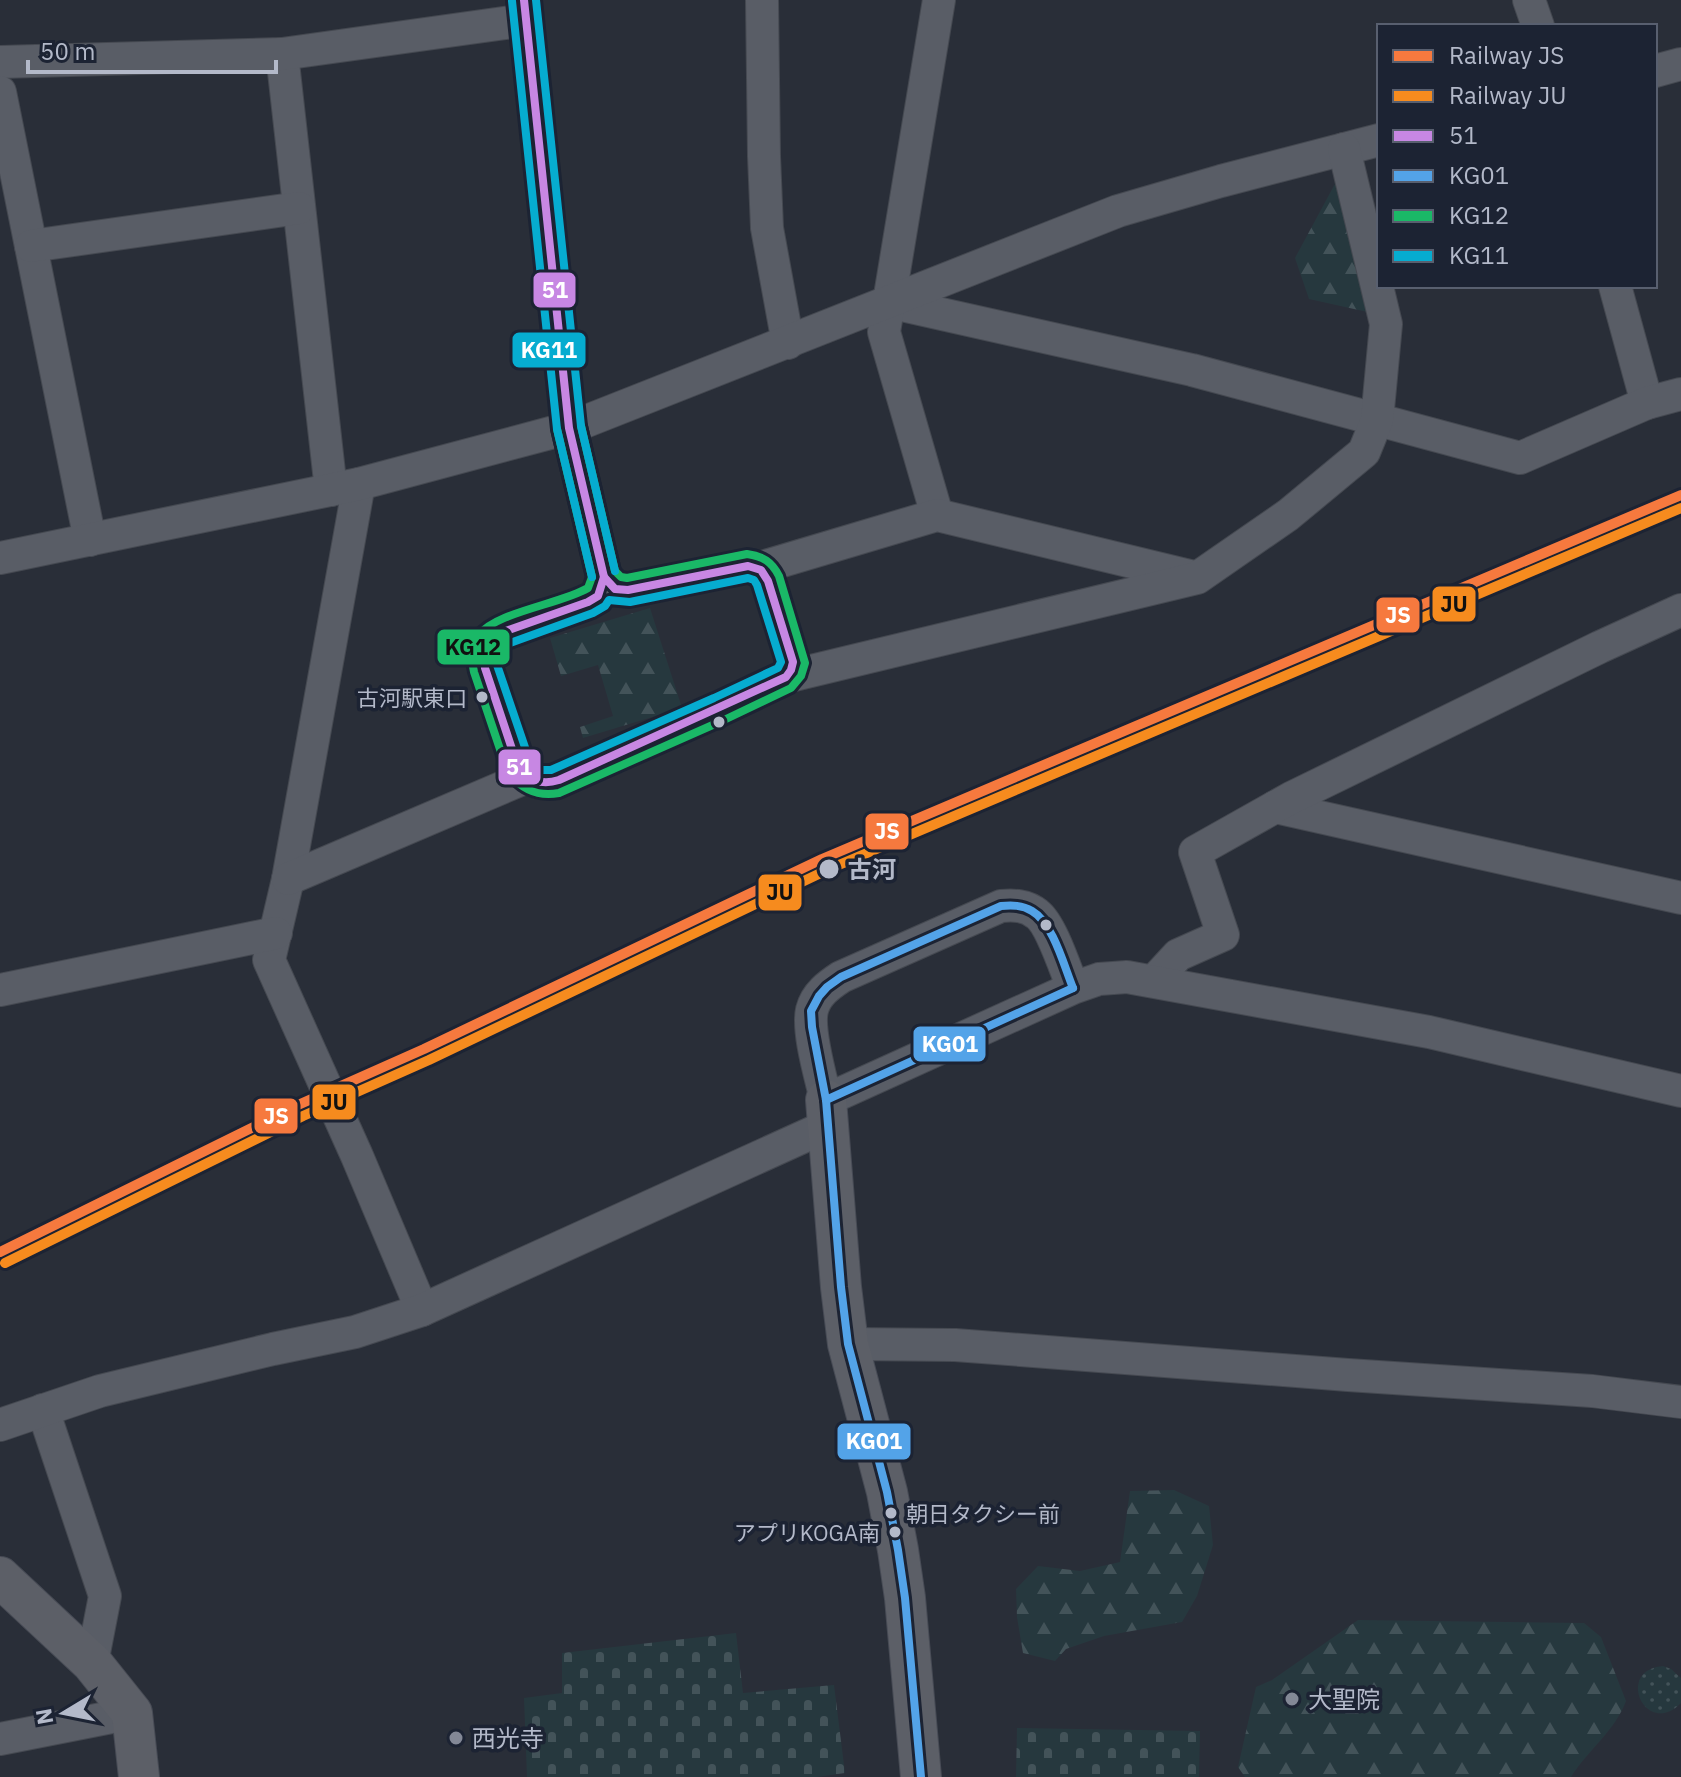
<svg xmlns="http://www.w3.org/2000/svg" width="1681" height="1777" font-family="'IBM Plex Sans','Noto Sans JP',sans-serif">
<defs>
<pattern id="grass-dots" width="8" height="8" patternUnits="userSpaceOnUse" patternTransform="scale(2)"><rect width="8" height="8" fill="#26383e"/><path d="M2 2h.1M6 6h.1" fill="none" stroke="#435359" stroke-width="1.8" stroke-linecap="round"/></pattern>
<pattern id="forest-firs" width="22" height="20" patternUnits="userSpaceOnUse" patternTransform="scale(2)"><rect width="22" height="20" fill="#26383e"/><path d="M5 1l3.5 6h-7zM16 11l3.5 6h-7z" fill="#435359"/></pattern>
<pattern id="cemetery-stones" width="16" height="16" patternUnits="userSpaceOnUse" patternTransform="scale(2)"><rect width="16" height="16" fill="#26383e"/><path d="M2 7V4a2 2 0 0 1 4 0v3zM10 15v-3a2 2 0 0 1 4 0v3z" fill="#435359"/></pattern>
</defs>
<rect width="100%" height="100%" fill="#292e38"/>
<!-- grass -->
<path fill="url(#grass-dots)" d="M1663 1666 1671 1669 1681 1678V1703C1646 1739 1614 1670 1663 1666Z"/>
<!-- forest -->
<g fill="url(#forest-firs)">
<path d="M1337 180 1372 313 1309 299 1295 258Z"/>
<path d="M650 608 682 708 583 738 580 727 613 716 598 665 561 676 550 638Z"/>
<path d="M1174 1490 1209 1506 1213 1545 1197 1596 1182 1622 1104 1636 1066 1649 1055 1661 1023 1653 1017 1617 1016 1589 1038 1566 1080 1571 1120 1562 1130 1491Z"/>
<path d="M1358 1620 1584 1623 1601 1637 1626 1701C1615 1731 1588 1750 1571 1777H1245L1238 1767 1256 1687 1272 1680Z"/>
</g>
<!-- cemetery -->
<g fill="url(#cemetery-stones)">
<path d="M736 1633 743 1693 834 1685 845 1773 817 1777H527L524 1698 562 1693V1653Z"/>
<path d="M1017 1728 1200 1731 1199 1777H1016Z"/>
</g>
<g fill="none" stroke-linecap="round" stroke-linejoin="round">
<defs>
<g id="minor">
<path d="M524 0 569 428 604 577 598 596 588 602 500 633C485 642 482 651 485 668L517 764C524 774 533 784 546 783 561 783 590 766 604 760 665 733 726 706 786 677L791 670 793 662 768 581C764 571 760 568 748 566L628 590 615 589 604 577"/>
<path d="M762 0 764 156 767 228 788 343"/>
<path d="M1529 0 1538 26"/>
<path d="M282 54 331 490"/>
<path d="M0 62 282 54 526 20"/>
<path d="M1655 71 1681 64"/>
<path d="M0 92 90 540"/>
<path d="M31 246 299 208"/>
<path d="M1615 286 1647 403"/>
<path d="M888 302 1192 370 1520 458 1647 403 1681 394"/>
<path d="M359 484 288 879 269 960 357 1156 422 1310"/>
<path d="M937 515 884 332 939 0"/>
<path d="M0 558 359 484 569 428 1118 211 1221 181 1379 140"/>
<path d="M759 568 937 515 1190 576"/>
<path d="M786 677 1197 578 1288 515 1364 452 1377 420 1386 324 1344 149"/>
<path d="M1275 807 1681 898"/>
<path d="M288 879 527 777"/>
<path d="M1154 981 1178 955 1223 935 1195 852 1291 798 1600 647 1681 610"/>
<path d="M1073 988C1066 971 1051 924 1037 914 1026 905 1014 905 1001 906L841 977C829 985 816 994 812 1010 807 1031 821 1078 826 1100L1073 988 1099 979 1127 977 1429 1032 1681 1091"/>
<path d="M0 990 276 933"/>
<path d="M848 1344 955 1345 1348 1375 1592 1391 1681 1402"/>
<path d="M43 1410 105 1596 92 1663"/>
<path d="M0 1425 100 1391 273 1349 355 1332 422 1310 827 1126"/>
<path d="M0 1739 132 1713"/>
</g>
<g id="major">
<path d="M826 1100 841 1287 848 1344 887 1492 898 1550 905 1598 921 1777"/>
<path d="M0 1577 92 1663 132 1713 139 1777"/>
</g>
</defs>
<!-- minor casing -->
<use href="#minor" stroke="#454951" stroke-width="34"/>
<!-- major casing -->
<use href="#major" stroke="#474b55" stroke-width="42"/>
<!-- minor -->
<use href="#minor" stroke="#595d66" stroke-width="32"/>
<!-- major -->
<use href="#major" stroke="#5c5f67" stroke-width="40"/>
<defs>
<g id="bus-1">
<path d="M524 0 569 428 604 577"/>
<path d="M748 566 761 570 768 581 793 662 791 670 786 677 559 780C540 786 529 780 517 764L485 668C483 652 486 642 500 633L588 602 598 596 604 577 615 589 628 590Z"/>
</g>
<g id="bus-2">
<path d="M826 1100 1073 988"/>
<path d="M921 1777 905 1598 898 1550 887 1492 848 1344 841 1287 826 1100 812 1027 811 1011 819 996 827 987 841 977 1001 906C1012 905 1022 905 1032 911 1053 923 1064 966 1073 988"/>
</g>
<path id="bus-3" d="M557 429 592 577 588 588C561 604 496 612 479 635 471 646 471 659 474 672L507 770C520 789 536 797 559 793L724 720 791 688 801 676 805 663 779 576C772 562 763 556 747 554L627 578 621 577 615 571 581 426"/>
<g id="bus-4">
<path d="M536 0 581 426 615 571"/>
<path d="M512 1 557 429 592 577"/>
<path d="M748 578 754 580 757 585 781 662 778 668 714 698 551 770H540L530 762 497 665 496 654 502 646 593 613 605 606 609 600 630 602Z"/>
</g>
</defs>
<!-- bus-1 casing -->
<use href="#bus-1" stroke="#1c2333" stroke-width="14"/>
<!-- bus-2 casing -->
<use href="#bus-2" stroke="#1c2333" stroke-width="14"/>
<!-- bus-3 casing -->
<use href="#bus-3" stroke="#1c2333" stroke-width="14"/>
<!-- bus-4 casing -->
<use href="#bus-4" stroke="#1c2333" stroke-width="14"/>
<!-- bus-1 -->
<use href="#bus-1" stroke="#c787e3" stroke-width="8"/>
<!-- bus-2 -->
<use href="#bus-2" stroke="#53a3e8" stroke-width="8"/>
<!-- bus-3 -->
<use href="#bus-3" stroke="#1ab867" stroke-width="8"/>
<!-- bus-4 -->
<use href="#bus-4" stroke="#06acd0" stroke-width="8"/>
<defs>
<path id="rail-1" d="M0 1252 298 1105 424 1049 822 859 1681 495"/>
<path id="rail-2" d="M5 1263 303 1116 429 1060 827 870 1681 508"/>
</defs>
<!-- rail-1 casing -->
<use href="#rail-1" stroke="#1c2333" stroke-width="16"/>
<!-- rail-2 casing -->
<use href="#rail-2" stroke="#1c2333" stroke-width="16"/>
<!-- rail-1 -->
<use href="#rail-1" stroke="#f6793e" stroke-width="10"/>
<!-- rail-2 -->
<use href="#rail-2" stroke="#f68b1e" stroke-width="10"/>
</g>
<!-- markers -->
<g fill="#b3b9c9" stroke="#1c2333" stroke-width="3">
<circle cx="482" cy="697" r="7"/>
<circle cx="719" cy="722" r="7"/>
<circle cx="829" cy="869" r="11"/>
<circle cx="1046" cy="925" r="7"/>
<circle cx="891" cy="1513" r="7"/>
<circle cx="895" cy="1532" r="7"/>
</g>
<g fill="#838896" stroke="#1c2333" stroke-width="3">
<circle cx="1292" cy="1699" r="8"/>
<circle cx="456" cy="1738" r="8"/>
</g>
<g text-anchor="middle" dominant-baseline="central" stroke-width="7" stroke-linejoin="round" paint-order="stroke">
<!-- bus labels -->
<g font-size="22" fill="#b3b9c9" stroke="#1c2333" text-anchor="end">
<text x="467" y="697">古河駅東口</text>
<text x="906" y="1513" text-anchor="start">朝日タクシー前</text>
<text x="880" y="1532">アプリKOGA南</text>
</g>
<!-- stop labels -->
<g font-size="24" font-weight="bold" fill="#b3b9c9" stroke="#1c2333" text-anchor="start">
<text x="848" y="869">古河</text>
</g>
<!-- poi labels -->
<g font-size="24" fill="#b3b9c9" stroke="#1c2333" text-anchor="start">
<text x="1308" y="1699">大聖院</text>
<text x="472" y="1738">西光寺</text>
</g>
</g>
<g stroke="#1c2333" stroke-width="3">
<rect x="532" y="271" width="45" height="38" rx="8" fill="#c787e3"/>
<rect x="511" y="331" width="76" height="38" rx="8" fill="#06acd0"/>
<rect x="1431" y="585" width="46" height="38" rx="8" fill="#f68b1e"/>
<rect x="1375" y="596" width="46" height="38" rx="8" fill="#f6793e"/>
<rect x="436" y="628" width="75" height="38" rx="8" fill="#1ab867"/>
<rect x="497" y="748" width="45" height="38" rx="8" fill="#c787e3"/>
<rect x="864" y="812" width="46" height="39" rx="8" fill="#f6793e"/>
<rect x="757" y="873" width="46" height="39" rx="8" fill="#f68b1e"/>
<rect x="912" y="1025" width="75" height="38" rx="8" fill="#53a3e8"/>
<rect x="311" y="1083" width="46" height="38" rx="8" fill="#f68b1e"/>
<rect x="253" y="1097" width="46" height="38" rx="8" fill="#f6793e"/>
<rect x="836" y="1422" width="76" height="39" rx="8" fill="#53a3e8"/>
</g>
<g font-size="22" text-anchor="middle" font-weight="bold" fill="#fff">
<text x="555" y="298">51</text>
<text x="549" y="358">KG11</text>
<text x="1398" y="623">JS</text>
<text x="519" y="775">51</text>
<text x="887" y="839">JS</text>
<text x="950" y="1052">KG01</text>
<text x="276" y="1124">JS</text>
<text x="874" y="1449">KG01</text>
</g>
<g font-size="22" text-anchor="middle" font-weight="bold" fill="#111">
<text x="1454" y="612">JU</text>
<text x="473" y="655">KG12</text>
<text x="780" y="900">JU</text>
<text x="334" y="1110">JU</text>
</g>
<!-- legend -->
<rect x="1377" y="24" width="280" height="264" fill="#1c2333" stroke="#585f6f" stroke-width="2"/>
<rect x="1393" y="50" width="40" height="12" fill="#f6793e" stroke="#585f6f" stroke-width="2"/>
<text x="1449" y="64" font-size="24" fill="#b3b9c9">Railway JS</text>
<rect x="1393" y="90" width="40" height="12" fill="#f68b1e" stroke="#585f6f" stroke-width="2"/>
<text x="1449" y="104" font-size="24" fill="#b3b9c9">Railway JU</text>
<rect x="1393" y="130" width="40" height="12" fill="#c787e3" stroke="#585f6f" stroke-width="2"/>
<text x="1449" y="144" font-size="24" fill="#b3b9c9">51</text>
<rect x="1393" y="170" width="40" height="12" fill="#53a3e8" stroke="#585f6f" stroke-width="2"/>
<text x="1449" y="184" font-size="24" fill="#b3b9c9">KG01</text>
<rect x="1393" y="210" width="40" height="12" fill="#1ab867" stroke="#585f6f" stroke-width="2"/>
<text x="1449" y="224" font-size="24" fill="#b3b9c9">KG12</text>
<rect x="1393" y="250" width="40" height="12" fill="#06acd0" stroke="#585f6f" stroke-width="2"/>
<text x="1449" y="264" font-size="24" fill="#b3b9c9">KG11</text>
<!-- north arrow -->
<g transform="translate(64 1713) rotate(260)" stroke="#1c2333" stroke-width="6" paint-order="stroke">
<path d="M0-6L14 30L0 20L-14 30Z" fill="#b3b9c9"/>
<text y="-12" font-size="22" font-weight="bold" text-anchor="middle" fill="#b3b9c9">N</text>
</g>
<!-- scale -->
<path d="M28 60v12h248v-12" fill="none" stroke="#b3b9c9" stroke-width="4"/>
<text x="40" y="60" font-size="24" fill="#b3b9c9" stroke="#1c2333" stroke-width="6" paint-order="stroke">50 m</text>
</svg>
